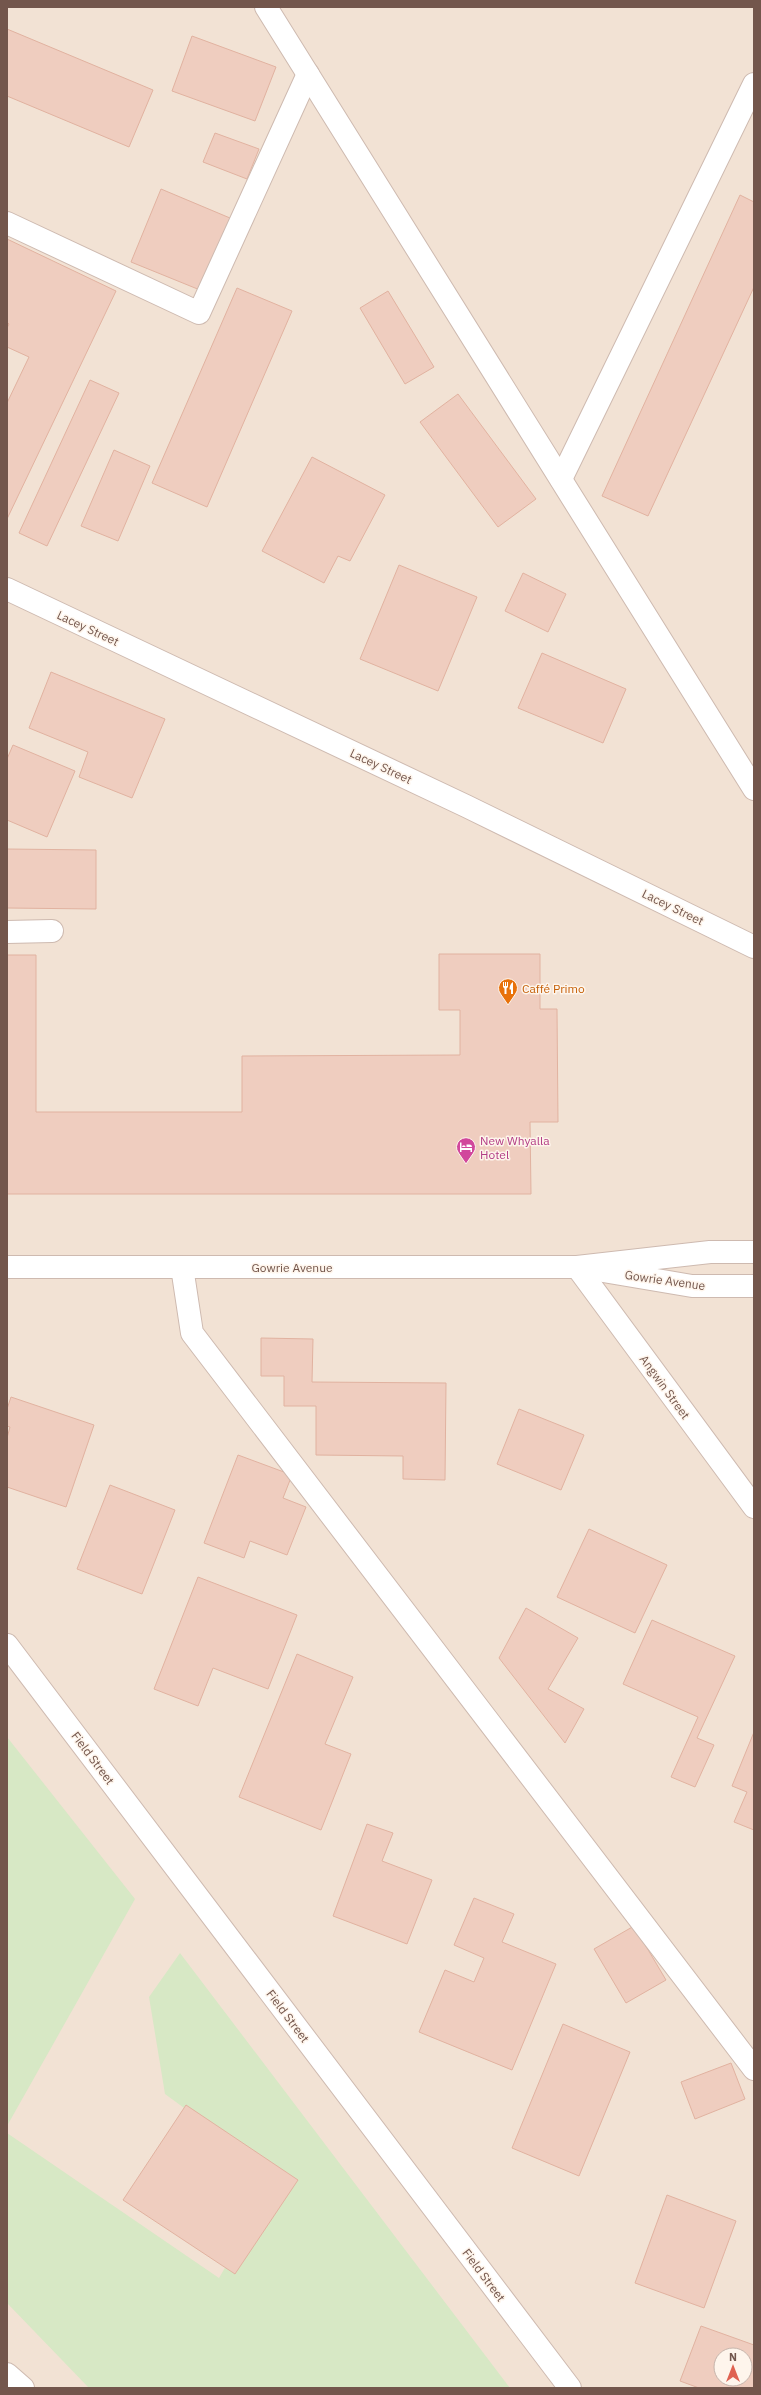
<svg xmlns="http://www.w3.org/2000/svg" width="761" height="2395" font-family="'IBM Plex Sans',sans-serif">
<rect width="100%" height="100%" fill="#fbf1e6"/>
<!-- residential -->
<path fill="#f2e2d4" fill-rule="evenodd" d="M7 7H754V2388H7ZM721 2355H745V2379H721Z"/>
<!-- green -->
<g fill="#d7e8c5">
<path d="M7 1737 135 1899 7 2126Z"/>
<path d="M180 1953 510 2388H89L7 2303V2133L219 2278 278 2177 165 2094 149 1997Z"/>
</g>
<!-- building -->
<g fill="#efcdbf" stroke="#e1b2a0" fill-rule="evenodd">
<path d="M7 29 153 90 129 147 7 96Z"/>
<path d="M192 36 276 67 255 121 172 91Z"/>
<path d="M215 133 259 149 247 179 203 162Z"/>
<path d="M161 189 230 218 200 290 131 262Z"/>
<path d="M740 195 754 202V287L648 516 602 496Z"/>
<path d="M7 239 116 291 7 519V403L29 357 7 347V328L9 324 7 322Z"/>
<path d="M237 288 292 311 207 507 152 483Z"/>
<path d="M388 291 434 367 405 384 360 308Z"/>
<path d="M90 380 119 393 47 546 19 533Z"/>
<path d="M458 394 536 499 498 527 420 422Z"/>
<path d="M114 450 150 466 118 541 81 526Z"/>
<path d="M312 457 385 495 350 561 338 556 324 583 262 551Z"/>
<path d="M399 565 477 597 438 691 360 659Z"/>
<path d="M523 573 566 594 548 632 505 611Z"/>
<path d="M542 653 626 689 603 743 518 708Z"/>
<path d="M51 672 165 719 132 798 79 777 88 752 29 728Z"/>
<path d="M13 745 75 771 47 837 7 820V759Z"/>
<path d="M7 849 96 850V909L7 908Z"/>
<path d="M439 954H540V1009H557L558 1122H530L531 1194H7V955H36V1112H242V1056L460 1055V1010H439Z"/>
<path d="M261 1338 313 1339 312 1382 446 1383 445 1480 403 1479V1456L316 1455V1406H284V1376H261Z"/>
<path d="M11 1397 94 1425 66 1507 7 1487V1438L10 1427 7 1426V1409Z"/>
<path d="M519 1409 584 1435 561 1490 497 1464Z"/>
<path d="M238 1455 292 1475 283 1498 306 1507 287 1555 250 1541 244 1558 204 1543Z"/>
<path d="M110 1485 175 1510 142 1594 77 1569Z"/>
<path d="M589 1529 667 1565 635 1633 557 1597Z"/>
<path d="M198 1577 297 1615 268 1689 213 1668 198 1706 154 1689Z"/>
<path d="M526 1608 578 1638 548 1689 584 1709 565 1743 499 1658Z"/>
<path d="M652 1620 735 1656 697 1738 714 1745 695 1787 671 1777 698 1717 623 1684Z"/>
<path d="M297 1654 353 1677 325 1744 351 1754 321 1830 239 1797Z"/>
<path d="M754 1732V1830L734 1822 747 1792 732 1786Z"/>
<path d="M367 1824 393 1833 382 1861 432 1880 407 1944 333 1916Z"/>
<path d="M474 1898 514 1914 502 1942 556 1964 512 2070 419 2032 445 1970 474 1982 484 1958 454 1945Z"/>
<path d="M634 1926 666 1980 626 2003 594 1949Z"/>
<path d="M563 2024 630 2052 579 2176 512 2148Z"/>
<path d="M731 2063 745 2099 695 2119 681 2082Z"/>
<path d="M186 2105 298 2180 235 2274 123 2200Z"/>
<path d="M667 2195 736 2221 704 2308 635 2283Z"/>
<path d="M701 2326 754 2345V2388H699L680 2381ZM721 2355H745V2379H721Z"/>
</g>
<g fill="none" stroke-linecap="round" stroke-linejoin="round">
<defs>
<g id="minor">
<path d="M266 7 754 789"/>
<path d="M7 223 199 313 308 74"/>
<path d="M561 479 754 84"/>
<path d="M7 589 466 806 754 947"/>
<path d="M7 932 52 931"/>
<path d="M7 1267H577L710 1252H754"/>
<path d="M182 1267 192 1333 754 2069"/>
<path d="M577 1267 754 1507"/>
<path d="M603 1271 692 1286H754"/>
<path d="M7 1645 570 2388"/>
<path d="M7 2374 23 2388"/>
</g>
</defs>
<!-- minor casing -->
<use href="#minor" stroke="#cebab0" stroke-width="24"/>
<!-- minor -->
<use href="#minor" stroke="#fff" stroke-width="22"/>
</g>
<!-- icons -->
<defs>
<symbol id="restaurant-pin" viewBox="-11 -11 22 30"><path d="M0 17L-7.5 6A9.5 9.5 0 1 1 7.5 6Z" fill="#e8710a" stroke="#fef5ec"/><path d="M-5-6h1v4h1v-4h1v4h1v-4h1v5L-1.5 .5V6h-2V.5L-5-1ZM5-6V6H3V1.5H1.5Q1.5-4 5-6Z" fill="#fff"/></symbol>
<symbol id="hotel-pin" viewBox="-11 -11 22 30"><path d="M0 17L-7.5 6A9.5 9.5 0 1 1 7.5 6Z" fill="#d1479c" stroke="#fef5ec"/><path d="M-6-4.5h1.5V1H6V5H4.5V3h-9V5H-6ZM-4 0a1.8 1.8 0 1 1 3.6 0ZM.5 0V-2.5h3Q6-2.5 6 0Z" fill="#fff"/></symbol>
</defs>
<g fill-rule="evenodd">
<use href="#restaurant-pin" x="497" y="977" width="22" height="30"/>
<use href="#hotel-pin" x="455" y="1136" width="22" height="30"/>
</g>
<g text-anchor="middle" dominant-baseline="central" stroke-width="3" stroke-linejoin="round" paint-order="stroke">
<!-- street labels -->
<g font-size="12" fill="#73564c" stroke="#fef5ec">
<text transform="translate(88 628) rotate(25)">Lacey Street</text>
<text transform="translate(381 766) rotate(25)">Lacey Street</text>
<text transform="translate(673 907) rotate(26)">Lacey Street</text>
<text x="292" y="1267">Gowrie Avenue</text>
<text transform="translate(665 1280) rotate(8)">Gowrie Avenue</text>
<text transform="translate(665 1387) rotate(54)">Angwin Street</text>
<text transform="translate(93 1758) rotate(53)">Field Street</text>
<text transform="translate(288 2016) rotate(53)">Field Street</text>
<text transform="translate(484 2275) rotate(53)">Field Street</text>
</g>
<!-- food labels -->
<g font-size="12" fill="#c56008" stroke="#fef5ec" text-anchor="start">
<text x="522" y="988">Caffé Primo</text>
</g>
<!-- hotel labels -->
<g font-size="12" fill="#b23c85" stroke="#fef5ec" text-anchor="start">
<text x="480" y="1140">New Whyalla<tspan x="480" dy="14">Hotel</tspan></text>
</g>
</g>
<!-- border -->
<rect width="761" height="2395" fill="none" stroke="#73564c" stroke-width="16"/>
<!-- north arrow -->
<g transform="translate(733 2367)"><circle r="19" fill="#fef5ec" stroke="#c6b5ac"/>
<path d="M0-3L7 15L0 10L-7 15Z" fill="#df6251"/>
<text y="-6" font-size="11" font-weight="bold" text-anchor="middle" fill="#73564c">N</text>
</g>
</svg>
